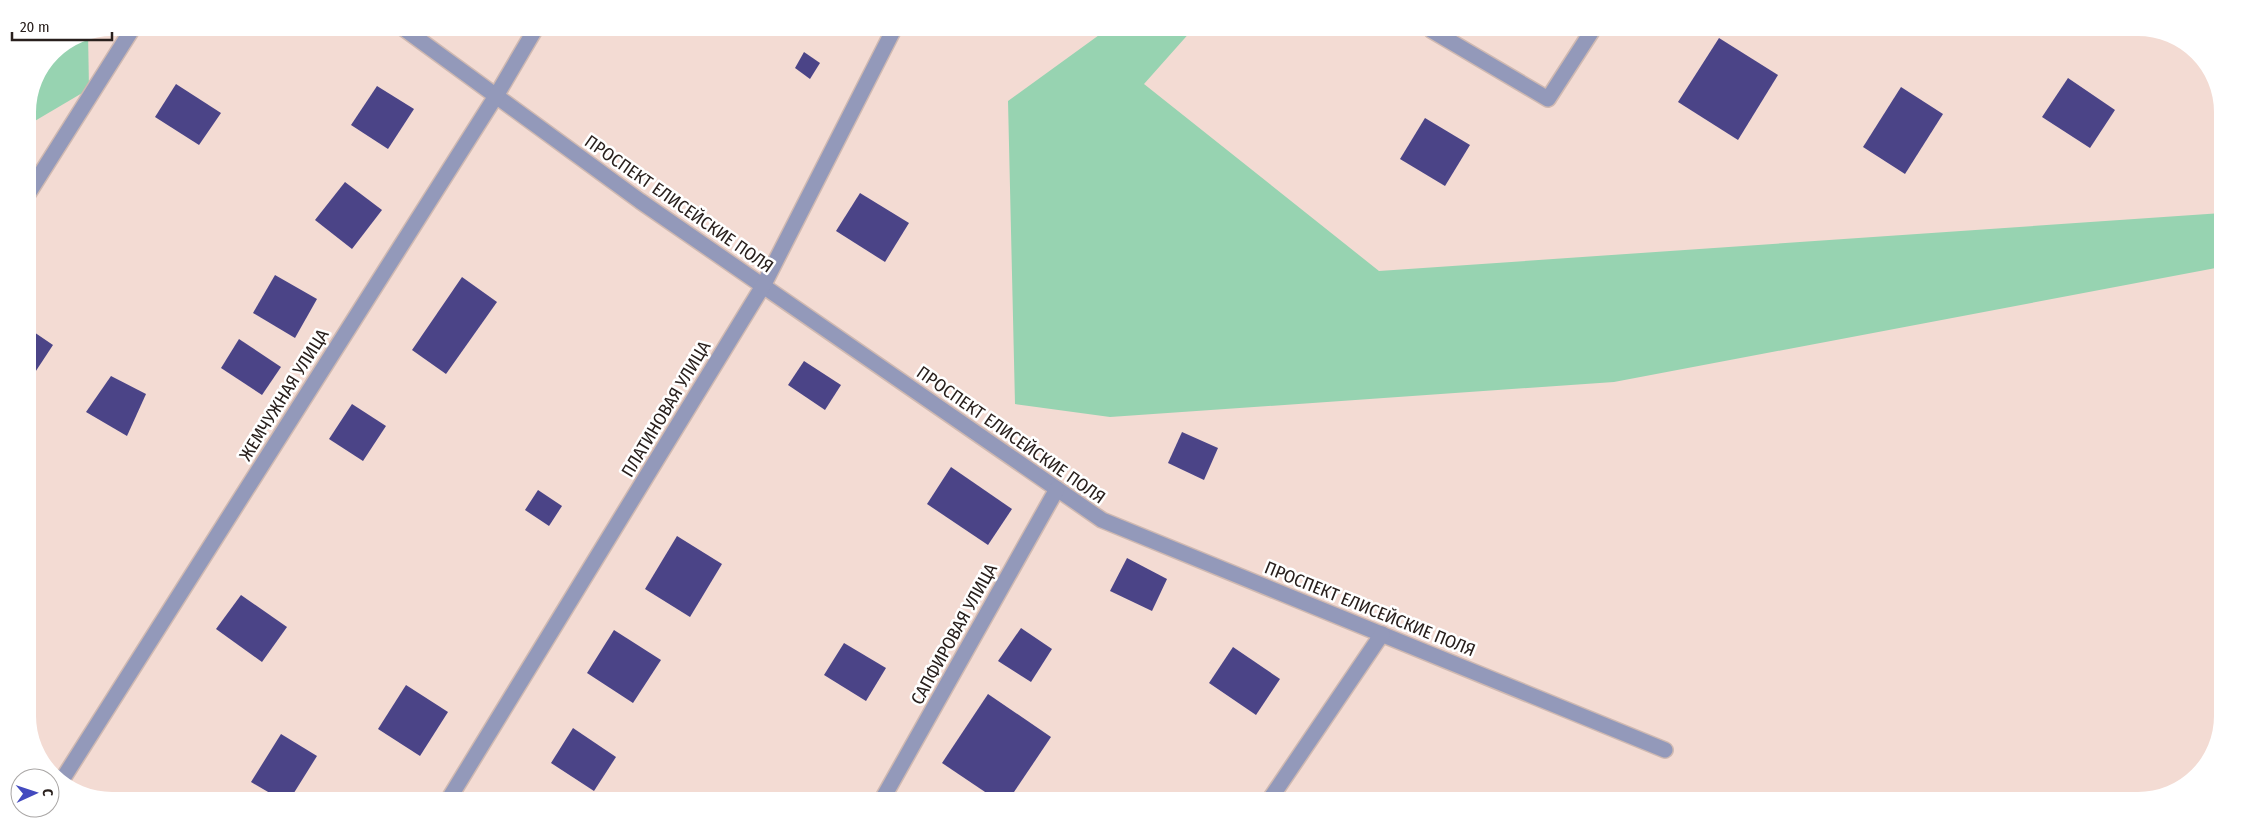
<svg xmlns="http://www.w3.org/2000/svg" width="2250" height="828" font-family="'Fira Sans Condensed',sans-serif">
<rect width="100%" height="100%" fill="#f3dbd3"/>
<!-- green -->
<g fill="#97d3b1">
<path d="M1106 30H1192L1144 84 1379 271 2222 213 2221 267 1614 382 1110 417 1015 404 1008 101Z"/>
<path d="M88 32 89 89 28 125V107L52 52 80 34Z"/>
</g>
<!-- building -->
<g fill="#4b4487">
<path d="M1719 38 1778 75 1738 140 1678 102Z"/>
<path d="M804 52 820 63 810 79 795 68Z"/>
<path d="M2068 78 2115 110 2090 148 2042 117Z"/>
<path d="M176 84 221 113 199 145 155 117Z"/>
<path d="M377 86 414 109 388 149 351 125Z"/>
<path d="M1901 87 1943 114 1905 174 1863 147Z"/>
<path d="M1425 118 1470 145 1445 186 1400 159Z"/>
<path d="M345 182 382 210 352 249 315 220Z"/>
<path d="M860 193 909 223 885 262 836 231Z"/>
<path d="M275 275 317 299 295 338 253 313Z"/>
<path d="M462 277 497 302 446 374 412 350Z"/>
<path d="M28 328 53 345 28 383Z"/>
<path d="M239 339 281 367 262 395 221 368Z"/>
<path d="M804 361 841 385 825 410 788 385Z"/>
<path d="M111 376 146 394 127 436 86 412Z"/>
<path d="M352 404 386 426 363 461 329 439Z"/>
<path d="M1182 432 1218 448 1204 480 1168 463Z"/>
<path d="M951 467 1012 509 988 545 927 504Z"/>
<path d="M538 490 562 506 549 526 525 510Z"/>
<path d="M677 536 722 564 690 617 645 589Z"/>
<path d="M1127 558 1167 579 1152 611 1110 591Z"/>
<path d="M241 595 287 627 262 662 216 629Z"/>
<path d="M1021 628 1052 649 1031 682 998 661Z"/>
<path d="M614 630 661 660 633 703 587 673Z"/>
<path d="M844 643 886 668 866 701 824 675Z"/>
<path d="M1233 647 1280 679 1256 715 1209 683Z"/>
<path d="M406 685 448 712 420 756 378 729Z"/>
<path d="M988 694 1051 737 1010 798H994L942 763Z"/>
<path d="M573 728 616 757 594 791 551 763Z"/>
<path d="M281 734 317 756 292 796H275L251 782Z"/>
</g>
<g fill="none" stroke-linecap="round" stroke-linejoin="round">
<defs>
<g id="minor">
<path d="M403 28 640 201 1102 520 1665 750"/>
<path d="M1431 30 1548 99 1592 31"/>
<path d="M28 194 133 28"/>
<path d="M62 780 496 96 536 28"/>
<path d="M450 797 763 286 894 29"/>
<path d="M883 798 1057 489"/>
<path d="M1270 799 1382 634"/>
</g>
</defs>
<!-- minor casing -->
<use href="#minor" stroke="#cfb9b2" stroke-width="18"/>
<!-- minor -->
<use href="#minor" stroke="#9399ba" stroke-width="15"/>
</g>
<g text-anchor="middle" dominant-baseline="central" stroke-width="5" stroke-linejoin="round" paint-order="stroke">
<!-- street labels -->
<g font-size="18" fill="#29201d" stroke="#fff">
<text transform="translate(679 204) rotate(35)">ПРОСПЕКТ ЕЛИСЕЙСКИЕ ПОЛЯ</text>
<text transform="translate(284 395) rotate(-58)">ЖЕМЧУЖНАЯ УЛИЦА</text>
<text transform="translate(666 409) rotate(-59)">ПЛАТИНОВАЯ УЛИЦА</text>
<text transform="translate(1011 435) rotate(35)">ПРОСПЕКТ ЕЛИСЕЙСКИЕ ПОЛЯ</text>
<text transform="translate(1370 609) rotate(22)">ПРОСПЕКТ ЕЛИСЕЙСКИЕ ПОЛЯ</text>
<text transform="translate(954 634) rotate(-61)">САПФИРОВАЯ УЛИЦА</text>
</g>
</g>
<!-- crop -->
<path d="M0 0H2250V828H0ZM112 36H2138A76 76 0 0 1 2214 112V716A76 76 0 0 1 2138 792H112A76 76 0 0 1 36 716V112A76 76 0 0 1 112 36Z" fill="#fff" fill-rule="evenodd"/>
<!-- north arrow -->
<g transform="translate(35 793) rotate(87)"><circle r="24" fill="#ffffff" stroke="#a9a6a5"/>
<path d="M0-4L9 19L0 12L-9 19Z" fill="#434abf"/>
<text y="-8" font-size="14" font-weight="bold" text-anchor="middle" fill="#29201d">С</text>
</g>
<!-- scale -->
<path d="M12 32v8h100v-8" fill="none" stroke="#29201d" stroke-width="2.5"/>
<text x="20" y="32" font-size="15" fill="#29201d" stroke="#ffffff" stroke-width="4" paint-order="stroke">20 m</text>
</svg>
